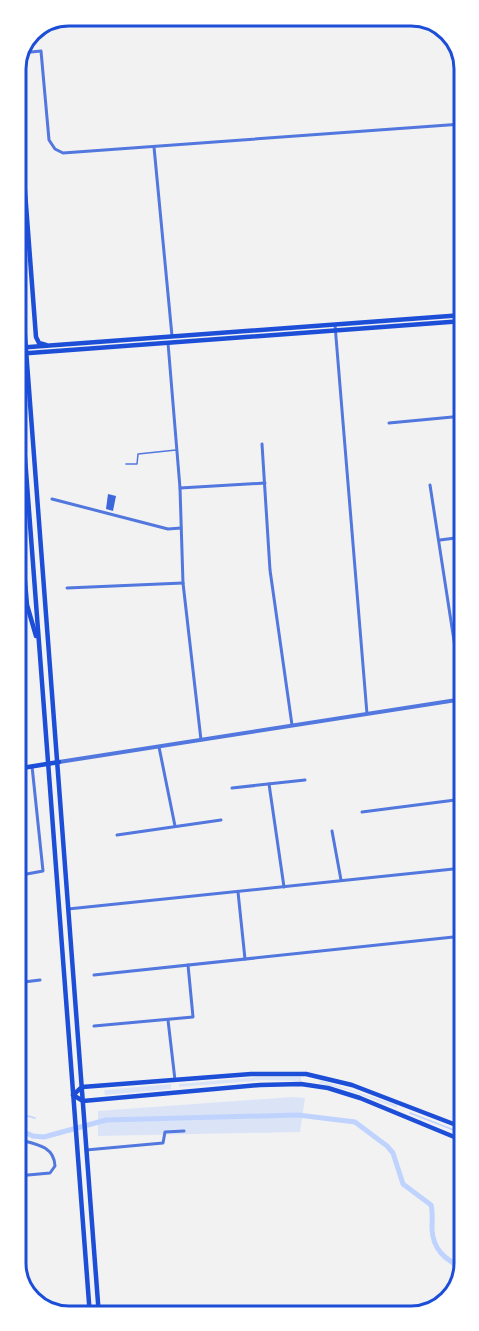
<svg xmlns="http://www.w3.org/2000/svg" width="479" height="1331" font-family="Overpass,sans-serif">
<rect width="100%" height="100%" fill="#f2f2f2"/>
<!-- green -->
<g fill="#dbe4f7">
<path d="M256 1077H301V1081L264 1080 179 1087V1084Z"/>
<path d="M320 1080 397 1105V1108L348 1090 319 1083Z"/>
<path d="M171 1084V1089L105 1095 104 1090Z"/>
<path d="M292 1097 305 1098 300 1132 98 1136V1111Z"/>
</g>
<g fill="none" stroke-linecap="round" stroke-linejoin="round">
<!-- stream -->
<g stroke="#bfd3fe" stroke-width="1.5">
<path d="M17 1113 35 1118"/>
<path d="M410 1113 464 1134"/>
</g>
<!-- canal -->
<path stroke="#bfd3fe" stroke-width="5" d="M17 1129 33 1136 44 1137 106 1120 298 1115 355 1122 387 1146 393 1153 403 1184 431 1205C433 1212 432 1220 432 1229 433 1250 445 1259 462 1268"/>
</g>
<!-- building -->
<path fill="#3d67dc" d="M108 494 116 496 113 511 106 509Z"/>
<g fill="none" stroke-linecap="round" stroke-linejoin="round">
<!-- service -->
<path stroke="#5277de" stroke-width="1.5" d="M126 464H137L138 454 176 450"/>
<!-- minor -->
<g stroke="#5277de" stroke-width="3">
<path d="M21 53 41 51 49 140 55 149 63 153 462 124"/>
<path d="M154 147 172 336"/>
<path d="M335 325 367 714"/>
<path d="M168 343 180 488 183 583 201 740"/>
<path d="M389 423 463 416"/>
<path d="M262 444 270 570 292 725"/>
<path d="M430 485 463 699"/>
<path d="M180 488 265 483"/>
<path d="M52 499 168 529 181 528"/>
<path d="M440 540 463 537"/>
<path d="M67 588 183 583"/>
<path d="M159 747 175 826"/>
<path d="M269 784 284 887"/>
<path d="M232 788 305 780"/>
<path d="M362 812 463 799"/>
<path d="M332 831 341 880"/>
<path d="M117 835 221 820"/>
<path d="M16 876 43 871 32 766"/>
<path d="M238 892 245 959"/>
<path d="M68 909 463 868"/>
<path d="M94 975 463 936"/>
<path d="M16 983 40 980"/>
<path d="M168 1020 175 1080"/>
<path d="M94 1026 193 1017 188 965"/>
<path d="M17 1139C34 1144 54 1145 55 1166L50 1173 17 1176"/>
<path d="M86 1150 163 1143 165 1132 184 1131"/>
</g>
<!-- tertiary -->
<path stroke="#5277de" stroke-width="4" d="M59 762 463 699"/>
<!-- secondary -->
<g stroke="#1d4ed8" stroke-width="4.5">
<path d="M16 348 463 315"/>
<path d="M16 354 463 321"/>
<path d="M16 769 59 762"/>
<path d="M464 1128 352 1085 306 1074H251L82 1087 73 1095 83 1101 260 1085 301 1084 328 1088 360 1098 464 1141"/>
</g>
<!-- primary -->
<g stroke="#1d4ed8" stroke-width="4.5">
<path d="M15 121 22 152 36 337 39 343 46 345"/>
<path d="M15 204 99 1316"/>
<path d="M15 326 90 1316"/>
<path d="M16 475 27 605 36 636"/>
</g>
</g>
<!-- crop -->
<path d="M0 0H479V1331H0ZM69 26H411A43 43 0 0 1 454 69V1263A43 43 0 0 1 411 1306H69A43 43 0 0 1 26 1263V69A43 43 0 0 1 69 26Z" fill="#fff" fill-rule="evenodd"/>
<path fill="none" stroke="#1d4ed8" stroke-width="3" d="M69 26H411A43 43 0 0 1 454 69V1263A43 43 0 0 1 411 1306H69A43 43 0 0 1 26 1263V69A43 43 0 0 1 69 26Z"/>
</svg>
